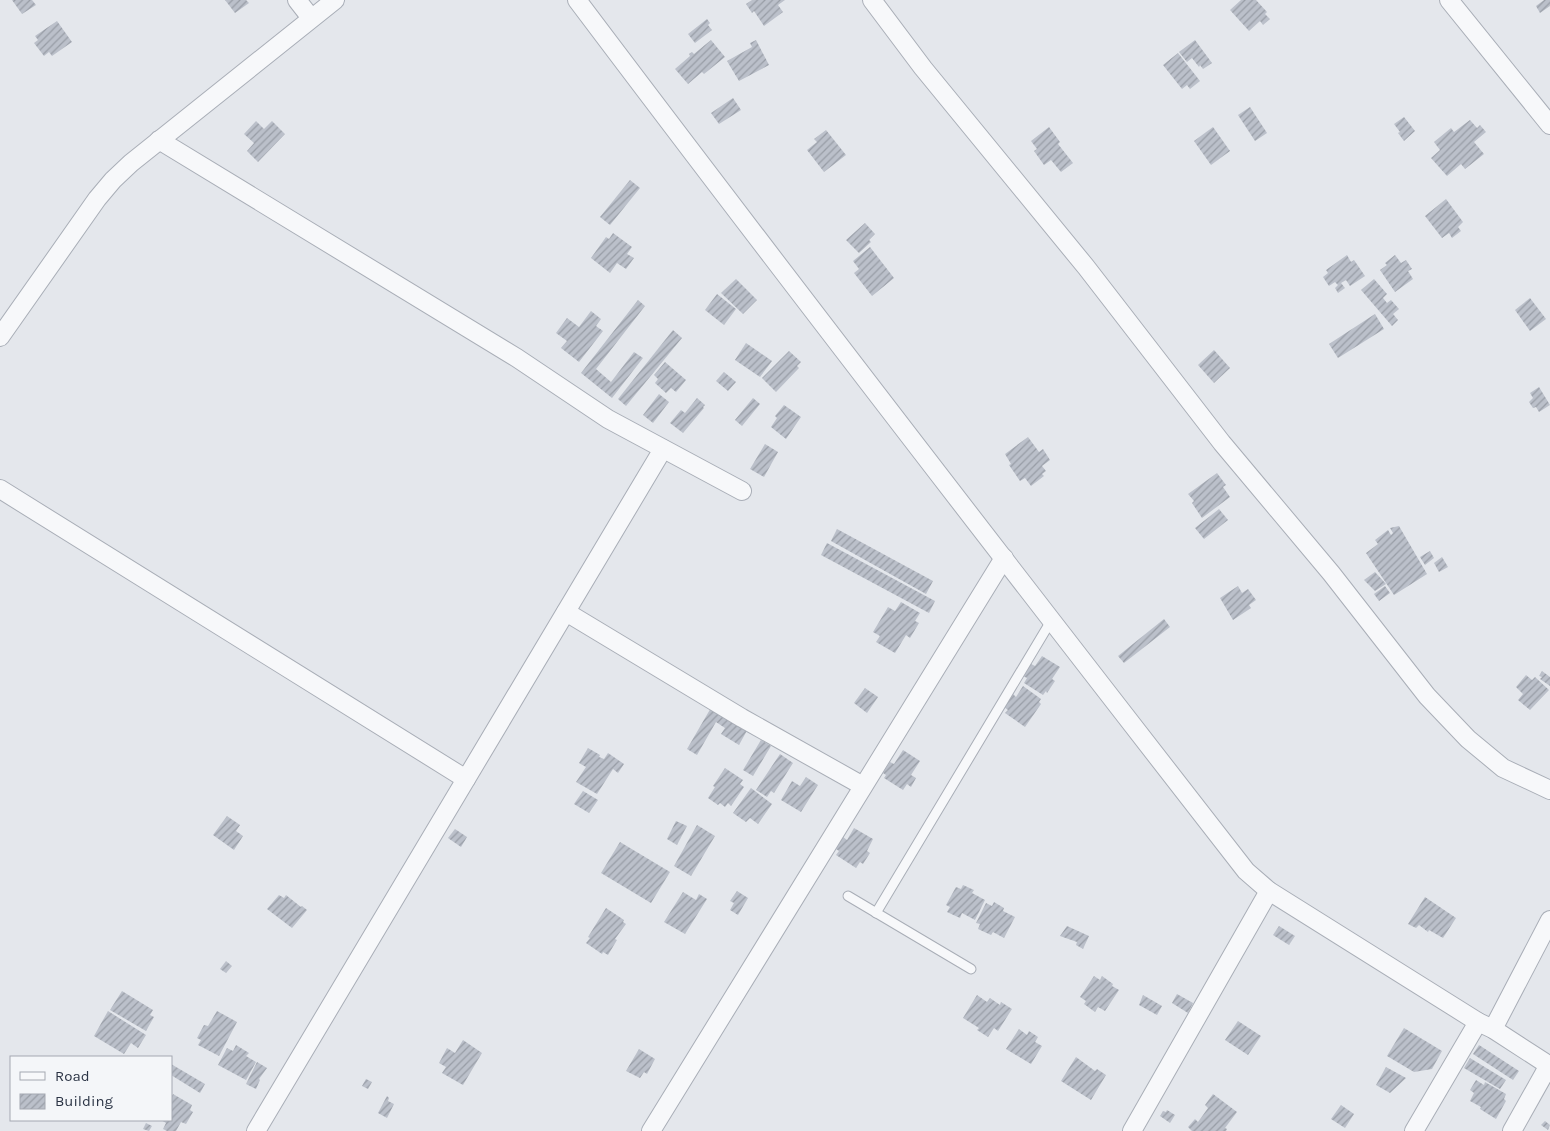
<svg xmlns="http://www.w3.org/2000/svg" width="1550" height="1131" font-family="Karla,sans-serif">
<defs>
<pattern id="building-hatch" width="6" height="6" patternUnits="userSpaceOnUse" patternTransform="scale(1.25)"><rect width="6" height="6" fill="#bbc0ca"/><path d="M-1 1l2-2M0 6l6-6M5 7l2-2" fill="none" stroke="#989da6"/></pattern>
</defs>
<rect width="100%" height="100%" fill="#e4e7ec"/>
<!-- building -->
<g fill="url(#building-hatch)">
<path d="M12 0H32L36 5 22 14Z"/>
<path d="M225 0H246L249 3 235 13Z"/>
<path d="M752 0H785L778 5 783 12 764 26 754 11 752 13 746 4Z"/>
<path d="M1241 0H1256L1267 12 1265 14 1270 19 1263 25 1260 21 1249 31 1230 10Z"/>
<path d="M1544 0H1550V6L1540 13 1536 6Z"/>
<path d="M707 19 710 23 708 25 712 30 695 43 688 34Z"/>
<path d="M57 21 72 42 52 56 49 52 44 56 34 43 38 40 35 36Z"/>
<path d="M711 40 725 57 704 74 702 72 688 84 675 69 690 56 689 54 692 52 694 54Z"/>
<path d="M756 40 769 65 739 81 727 61 752 47 750 43Z"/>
<path d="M1195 40 1212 63 1203 69 1200 65 1199 67 1192 58 1187 62 1179 52Z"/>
<path d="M1178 53 1200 81 1190 89 1187 85 1182 89 1163 65Z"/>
<path d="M733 98 741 110 719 124 711 113Z"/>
<path d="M1250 107 1267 133 1255 141 1238 115Z"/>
<path d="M1404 117 1415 131 1404 141 1398 133 1400 132 1394 124Z"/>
<path d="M1470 120 1477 128 1480 125 1486 132 1474 142 1484 154 1465 169 1461 164 1447 176 1431 158 1440 150 1434 142 1451 128 1454 132Z"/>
<path d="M256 121 264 129 272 121 285 134 258 162 247 151 254 143 244 134Z"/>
<path d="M1049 127 1060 142 1058 144 1073 163 1061 172 1051 160 1044 165 1034 151 1037 149 1031 141Z"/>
<path d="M1213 127 1230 151 1211 165 1194 141Z"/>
<path d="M826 130 846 155 824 172 807 150 817 142 814 139Z"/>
<path d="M630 180 640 188 610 225 600 217Z"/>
<path d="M1446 199 1463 222 1458 227 1461 231 1452 238 1449 233 1442 238 1425 216Z"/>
<path d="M865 223 875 234 869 240 871 242 859 253 846 240Z"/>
<path d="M613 233 632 247 627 254 634 258 626 269 617 263 610 273 591 258 606 237 609 239Z"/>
<path d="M870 247 894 278 872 296 854 273 859 269 853 261Z"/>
<path d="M1347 255 1351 262 1354 260 1365 276 1350 286 1346 280 1341 283 1345 288 1338 293 1335 288 1338 285 1335 282 1329 286 1323 277 1328 273 1326 270Z"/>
<path d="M1395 255 1401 263 1406 260 1412 269 1408 271 1413 279 1395 292 1380 270 1387 265 1385 263Z"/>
<path d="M736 279 757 300 743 314 721 293Z"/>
<path d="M1374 279 1387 294 1383 298 1387 303 1391 300 1399 309 1393 314 1398 320 1392 326 1361 290Z"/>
<path d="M717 294 736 309 724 325 705 310Z"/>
<path d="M1530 298 1546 319 1530 331 1515 310Z"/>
<path d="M638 300 645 306 596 369 611 382 634 352 643 358 612 398 581 373Z"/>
<path d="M591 311 601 319 596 326 603 331 579 362 561 348 567 341 556 333 567 318 579 327Z"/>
<path d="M1375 314 1384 329 1338 358 1329 344Z"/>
<path d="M673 330 682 338 626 406 618 399Z"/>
<path d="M746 343 772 361 760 377 735 360Z"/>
<path d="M1214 350 1230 368 1214 383 1198 365Z"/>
<path d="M789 351 801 362 797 366 799 368 776 392 762 378Z"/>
<path d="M665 362 686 380 676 392 671 388 666 393 655 383 658 379 654 375Z"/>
<path d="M724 372 736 382 728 391 716 381Z"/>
<path d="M1539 387 1550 405 1539 412 1536 407 1533 408 1529 402 1533 398 1530 393Z"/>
<path d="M659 394 669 402 653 423 643 415Z"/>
<path d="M697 398 705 405 703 407 704 408 683 433 670 423 681 410 685 413Z"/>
<path d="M753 398 760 404 742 426 735 420Z"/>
<path d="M784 405 801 417 786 439 771 427 777 418 775 416Z"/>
<path d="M1028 437 1039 452 1043 449 1050 460 1042 466 1046 471 1042 474 1044 476 1031 486 1025 478 1020 481 1009 465 1011 464 1005 454Z"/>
<path d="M765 444 778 452 764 477 750 469Z"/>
<path d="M1217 473 1226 485 1223 487 1230 497 1202 518 1192 503 1194 501 1188 494Z"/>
<path d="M1219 509 1228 520 1204 539 1195 528Z"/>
<path d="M1399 526 1427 574 1394 595 1366 553 1378 544 1375 540 1388 530 1391 535 1393 533 1390 528Z"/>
<path d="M837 529 933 581 926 594 831 541Z"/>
<path d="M827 543 935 601 929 613 821 555Z"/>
<path d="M1430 551 1434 558 1425 565 1420 557Z"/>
<path d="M1442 557 1448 567 1439 572 1434 563Z"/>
<path d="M1375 572 1386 584 1375 591 1364 580Z"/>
<path d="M1238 586 1242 593 1248 589 1256 600 1249 605 1251 608 1233 620 1220 598Z"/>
<path d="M1385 586 1390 593 1379 601 1374 594Z"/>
<path d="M901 602 920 613 915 621 919 623 910 638 906 635 895 653 876 642 880 636 873 632 888 607 895 611Z"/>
<path d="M1164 619 1170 627 1124 663 1118 656Z"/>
<path d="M1042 656 1060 667 1052 679 1055 681 1047 693 1046 691 1043 695 1024 683 1027 678 1023 676 1031 664 1035 666Z"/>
<path d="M1542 671 1550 677V686L1540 679 1542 677 1539 676Z"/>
<path d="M1526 675 1532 680 1535 677 1549 690 1530 710 1518 700 1523 694 1516 687Z"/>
<path d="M1023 686 1041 699 1039 702 1041 704 1025 727 1005 713 1008 710 1004 707 1013 694 1016 697Z"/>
<path d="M865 688 878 697 867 713 854 703Z"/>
<path d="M712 706 749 727 739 745 721 734 725 728 716 722 697 755 687 749Z"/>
<path d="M761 740 771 746 753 776 743 770Z"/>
<path d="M588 748 600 755 599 757 604 759 608 753 624 764 618 773 613 769 597 794 576 782 586 767 579 763Z"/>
<path d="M903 750 920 761 911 775 916 778 911 787 907 784 903 790 884 778 886 775 883 773 890 762 894 764Z"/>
<path d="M780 754 793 763 774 793 771 791 767 797 756 790Z"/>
<path d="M725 768 743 780 740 784 744 787 731 806 728 803 725 807 720 803 718 805 708 798 715 787 713 786Z"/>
<path d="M806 777 818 785 801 812 781 800 792 781 800 786Z"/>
<path d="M751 788 772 804 758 824 750 818 746 822 733 813Z"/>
<path d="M583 791 598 800 589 813 574 804Z"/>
<path d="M227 816 240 825 236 831 243 836 234 850 213 835Z"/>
<path d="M676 821 687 826 677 845 667 839Z"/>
<path d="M697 825 715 836 691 876 674 866Z"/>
<path d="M854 828 873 839 867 851 870 853 863 864 860 862 856 868 836 855 839 851 836 849 843 837 847 840Z"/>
<path d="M455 829 467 837 461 847 448 838Z"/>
<path d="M620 842 670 872 651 903 601 873Z"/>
<path d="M963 885 974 890 972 893 985 900 975 920 962 913 960 918 947 912 950 907 946 905 956 887 961 889Z"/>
<path d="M737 891 748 898 738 915 730 910 734 903 730 901Z"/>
<path d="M683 892 696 900 699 894 707 899 685 934 664 922Z"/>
<path d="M279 895 284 898 286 895 301 907 302 906 307 910 292 928 267 909Z"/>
<path d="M1425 897 1456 918 1443 938 1429 930 1428 932 1419 925 1416 928 1408 924Z"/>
<path d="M994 902 1004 908 1003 911 1015 917 1004 938 993 932 991 935 978 929 980 924 976 923 986 903 992 906Z"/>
<path d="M606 908 624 920 623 922 626 924 615 939 617 940 608 955 603 952 602 954 586 943 590 938 588 937Z"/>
<path d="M1067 926 1089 936 1083 949 1076 945 1077 942 1060 936Z"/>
<path d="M1279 926 1295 936 1289 945 1273 935Z"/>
<path d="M226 961 232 966 226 973 220 969Z"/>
<path d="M1094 976 1100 980 1102 976 1113 984 1112 986 1119 990 1105 1011 1098 1007 1095 1012 1084 1004 1086 1001 1080 997Z"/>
<path d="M122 991 153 1010 150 1015 154 1017 146 1031 110 1010Z"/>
<path d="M1177 994 1193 1003 1188 1013 1172 1003Z"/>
<path d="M977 995 987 1002 990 998 1000 1005 1001 1002 1012 1009 998 1031 994 1028 988 1037 977 1030 979 1028 963 1018Z"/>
<path d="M1143 995 1162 1006 1157 1015 1139 1005Z"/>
<path d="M108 1011 146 1035 138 1048 131 1043 124 1054 94 1036Z"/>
<path d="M217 1011 237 1022 219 1056 198 1045 201 1040 197 1038 204 1025 208 1026Z"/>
<path d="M1238 1021 1261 1036 1248 1055 1225 1040Z"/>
<path d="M1404 1028 1442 1051 1432 1069 1414 1072 1387 1056Z"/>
<path d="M1019 1029 1027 1035 1029 1031 1038 1037 1035 1042 1042 1046 1031 1064 1006 1049Z"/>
<path d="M463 1040 482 1053 463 1085 442 1073 446 1067 439 1063 447 1048 455 1053Z"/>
<path d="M236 1045 249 1053 246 1056 256 1062 246 1080 218 1065 227 1048 233 1051Z"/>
<path d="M1479 1045 1519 1071 1513 1080 1473 1054Z"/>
<path d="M639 1049 655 1059 647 1074 644 1072 640 1078 626 1071Z"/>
<path d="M1076 1057 1095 1071 1097 1069 1106 1075 1091 1100 1061 1081Z"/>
<path d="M1470 1058 1506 1080 1500 1089 1464 1068Z"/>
<path d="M257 1062 267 1068 259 1079 260 1080 256 1089 246 1084Z"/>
<path d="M171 1064 205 1084 200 1093 171 1075Z"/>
<path d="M1386 1067 1406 1078 1390 1093 1376 1085Z"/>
<path d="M366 1079 372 1082 368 1089 362 1086Z"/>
<path d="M1476 1080 1484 1085 1485 1082 1506 1094 1504 1099 1506 1101 1496 1119 1480 1109 1481 1107 1470 1101 1474 1093 1470 1090Z"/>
<path d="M173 1094 192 1105 190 1110 193 1112 186 1124 181 1122 176 1131H167L163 1129 166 1123 161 1120H171V1098Z"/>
<path d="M1213 1094 1237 1112 1225 1128 1227 1129 1226 1131H1192L1188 1127 1195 1119 1198 1122 1208 1108 1205 1105Z"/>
<path d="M387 1096 389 1098 388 1101 394 1104 387 1118 378 1113Z"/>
<path d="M1341 1105 1354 1114 1345 1128 1331 1119Z"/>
<path d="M1167 1110 1175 1115 1170 1123 1160 1116 1163 1111 1166 1112Z"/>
<path d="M1545 1121 1550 1125 1548 1130 1541 1125Z"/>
<path d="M146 1123 152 1126 149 1131 143 1129Z"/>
</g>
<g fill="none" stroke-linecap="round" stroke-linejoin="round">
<defs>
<g id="service">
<path d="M848 896 971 969"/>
<path d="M876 913 1051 621"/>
</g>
<g id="minor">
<path d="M297 0 311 18"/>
<path d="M577 0C797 292 1021 582 1246 871L1269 891 1478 1022 1493 1029 1550 1066"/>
<path d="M872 0 923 68 1086 267 1222 443 1331 573 1427 696 1468 739 1503 768 1550 790"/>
<path d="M1449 0 1550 125"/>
<path d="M159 140 517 358 608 419 742 491"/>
<path d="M0 337 97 199 113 180 131 163 335 0"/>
<path d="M0 489 466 779"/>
<path d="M566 612 742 718 863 786"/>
<path d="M1493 1029 1550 920"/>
<path d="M256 1131 663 449"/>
<path d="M651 1131 1004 558"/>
<path d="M1132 1131 1269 891"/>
<path d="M1414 1131 1478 1022"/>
<path d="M1512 1131 1549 1065"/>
</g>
</defs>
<!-- service casing -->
<use href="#service" stroke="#a9aeb7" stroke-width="11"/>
<!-- minor casing -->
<use href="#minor" stroke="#a9aeb7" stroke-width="20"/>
<!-- service -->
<use href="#service" stroke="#f7f8fa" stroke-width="9"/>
<!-- minor -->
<use href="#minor" stroke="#f7f8fa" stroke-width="18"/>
</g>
<!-- legend -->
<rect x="10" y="1056" width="162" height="65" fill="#f4f6f9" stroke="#a4a8b1"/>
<rect x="20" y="1072" width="25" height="8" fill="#f7f8fa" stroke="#a4a8b1"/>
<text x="55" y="1081" font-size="15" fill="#2b3445">Road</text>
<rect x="20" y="1094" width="25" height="15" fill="url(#building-hatch)" stroke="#a4a8b1"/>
<text x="55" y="1106" font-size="15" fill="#2b3445">Building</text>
</svg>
